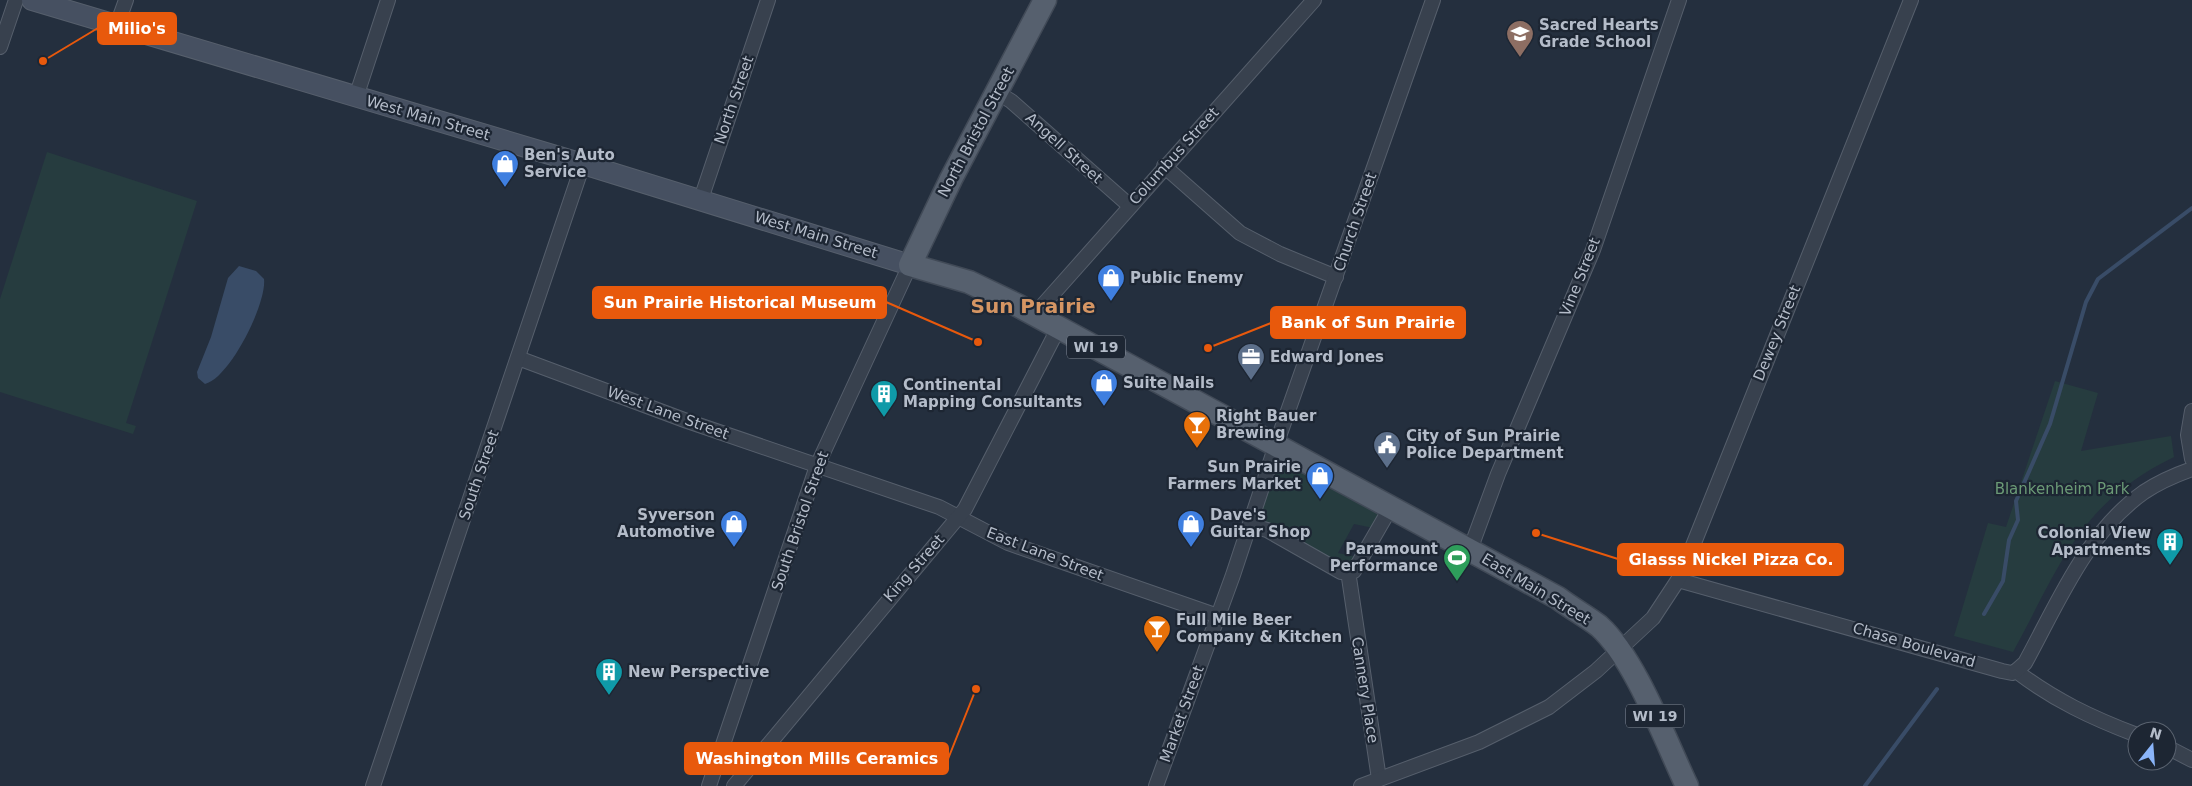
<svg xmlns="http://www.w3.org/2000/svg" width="2192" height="786" font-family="'DejaVu Sans',sans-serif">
<rect width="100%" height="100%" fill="#242f3e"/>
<!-- green -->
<g fill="#263c3f">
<path d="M47 152 197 201 126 423 136 426 133 434 0 392V299Z"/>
<path d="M2055 381 2098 393 2081 451 2171 436 2174 457C2079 503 2060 566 2013 652L1954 636 1988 523 2006 527Z"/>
<path d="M1276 445 1391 507 1378 529 1354 524 1338 553 1362 558 1354 571 1250 525Z"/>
</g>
<!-- water -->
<path fill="#394c67" d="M239 266 256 271 264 279C267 303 230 378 205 384L198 378 197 372 211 337 228 278Z"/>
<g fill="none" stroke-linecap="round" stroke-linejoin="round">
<!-- stream -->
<g stroke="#394c67" stroke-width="4">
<path d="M1984 614 2003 581 2009 540 2018 520 2016 501 2050 424 2086 302 2098 279 2192 208"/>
<path d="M1865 786 1937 689"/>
</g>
<defs>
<g id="street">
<path d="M117 25 126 0"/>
<path d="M0 47 16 0"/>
<path d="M996 92 1011 101 1130 206"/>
<path d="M356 97 388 0"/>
<path d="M1164 166 1240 233 1280 254 1336 277"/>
<path d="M701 199 768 0"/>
<path d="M1035 314 1314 0"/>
<path d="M518 358 687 421 939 507 1008 543 1218 616"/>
<path d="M2192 411 2188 435 2192 459"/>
<path d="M1250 525 1267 530 1341 572 1354 571 1391 507"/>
<path d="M1470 550 1498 474 1593 250 1679 0"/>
<path d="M1348 571 1379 779"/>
<path d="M1678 580 2002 671 2012 673 2016 671C2054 700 2092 718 2137 735"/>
<path d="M2016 671 2025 663C2058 603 2086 533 2144 492 2159 482 2175 475 2192 469"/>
<path d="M2167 747 2192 760"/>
<path d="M373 786 583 164"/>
<path d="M709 786 817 466 910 265"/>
<path d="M734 786 965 509 1059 327"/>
<path d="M1156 786 1233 575 1276 445 1433 0"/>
<path d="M1361 786 1479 742 1549 707 1596 671 1653 618 1678 580 1690 553 1911 0"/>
</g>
<path id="secondary" d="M32 0 583 164 910 265"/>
<path id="primary" d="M1045 0 951 179 910 265 969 282 1017 305 1558 598C1571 608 1586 616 1599 626 1635 658 1666 742 1687 786"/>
</defs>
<!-- street casing -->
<use href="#street" stroke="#565f6c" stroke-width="16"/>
<!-- secondary casing -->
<use href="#secondary" stroke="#565f6c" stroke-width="22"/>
<!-- primary casing -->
<use href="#primary" stroke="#414a57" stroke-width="25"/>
<!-- street -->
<use href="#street" stroke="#38414e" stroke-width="14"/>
<!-- secondary -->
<use href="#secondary" stroke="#465061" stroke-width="20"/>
<!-- primary -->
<use href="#primary" stroke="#56606e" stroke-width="22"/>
</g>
<!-- icons -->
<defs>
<symbol id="school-pin" viewBox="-11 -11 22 30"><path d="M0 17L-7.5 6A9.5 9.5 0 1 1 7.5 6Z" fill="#8d6e63" stroke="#1d2633"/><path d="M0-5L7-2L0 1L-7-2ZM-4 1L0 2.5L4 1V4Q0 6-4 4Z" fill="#fff"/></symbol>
<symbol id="shop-pin" viewBox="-11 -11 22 30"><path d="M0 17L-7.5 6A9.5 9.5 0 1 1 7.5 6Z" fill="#3f7fe0" stroke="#1d2633"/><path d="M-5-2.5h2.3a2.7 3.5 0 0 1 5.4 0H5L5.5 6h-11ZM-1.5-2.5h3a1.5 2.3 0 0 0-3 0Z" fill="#fff"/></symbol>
<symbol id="office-pin" viewBox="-11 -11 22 30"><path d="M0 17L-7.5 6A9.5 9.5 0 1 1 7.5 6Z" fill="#5c6f8a" stroke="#1d2633"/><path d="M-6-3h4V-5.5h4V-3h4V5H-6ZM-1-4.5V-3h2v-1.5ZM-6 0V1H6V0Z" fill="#fff"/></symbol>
<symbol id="building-pin" viewBox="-11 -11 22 30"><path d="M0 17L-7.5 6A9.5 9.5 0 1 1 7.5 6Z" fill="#0f9aa8" stroke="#1d2633"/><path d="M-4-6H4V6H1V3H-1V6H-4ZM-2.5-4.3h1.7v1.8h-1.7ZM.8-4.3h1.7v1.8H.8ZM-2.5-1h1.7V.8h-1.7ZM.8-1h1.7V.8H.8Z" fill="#fff"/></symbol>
<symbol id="bar-pin" viewBox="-11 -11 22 30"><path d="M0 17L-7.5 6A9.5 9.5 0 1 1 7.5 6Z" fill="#e8710a" stroke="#1d2633"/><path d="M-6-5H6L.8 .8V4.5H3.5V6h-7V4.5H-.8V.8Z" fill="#fff"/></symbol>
<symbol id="civic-pin" viewBox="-11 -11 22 30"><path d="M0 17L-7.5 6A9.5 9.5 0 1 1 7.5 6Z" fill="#5c6f8a" stroke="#1d2633"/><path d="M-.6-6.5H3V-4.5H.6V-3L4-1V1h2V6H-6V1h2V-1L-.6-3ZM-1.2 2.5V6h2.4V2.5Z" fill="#fff"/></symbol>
<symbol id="stadium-pin" viewBox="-11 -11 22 30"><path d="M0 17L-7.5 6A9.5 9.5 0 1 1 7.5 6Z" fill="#2e9e5b" stroke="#1d2633"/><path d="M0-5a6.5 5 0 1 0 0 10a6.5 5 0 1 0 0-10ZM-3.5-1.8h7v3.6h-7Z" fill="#fff"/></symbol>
</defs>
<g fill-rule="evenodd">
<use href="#school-pin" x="1504" y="18" width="32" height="43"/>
<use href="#shop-pin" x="489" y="148" width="32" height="43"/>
<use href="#shop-pin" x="1095" y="262" width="32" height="43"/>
<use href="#office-pin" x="1235" y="341" width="32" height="43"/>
<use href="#shop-pin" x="1088" y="367" width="32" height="43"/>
<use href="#building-pin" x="868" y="378" width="32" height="43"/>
<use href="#bar-pin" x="1181" y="409" width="32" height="43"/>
<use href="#civic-pin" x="1371" y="429" width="32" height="43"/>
<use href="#shop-pin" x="1304" y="460" width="32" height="43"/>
<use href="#shop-pin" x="718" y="508" width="32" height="43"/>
<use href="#shop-pin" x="1175" y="508" width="32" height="43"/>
<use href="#building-pin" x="2154" y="526" width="32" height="43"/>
<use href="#stadium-pin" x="1441" y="542" width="32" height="43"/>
<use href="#bar-pin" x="1141" y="613" width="32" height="43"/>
<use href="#building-pin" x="593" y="656" width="32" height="43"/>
</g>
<g text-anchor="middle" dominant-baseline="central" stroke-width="4.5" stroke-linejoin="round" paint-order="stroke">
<!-- shield labels -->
<g fill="#1d2633" stroke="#878f9c" stroke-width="1">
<rect x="1067" y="335.5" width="58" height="23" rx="4"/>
<rect x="1626" y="704.5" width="58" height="23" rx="4"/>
</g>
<g font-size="14" font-weight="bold" fill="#b4bcc9">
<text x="1096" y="347">WI 19</text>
<text x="1655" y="716">WI 19</text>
</g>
<!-- poi labels -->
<g font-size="15" font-weight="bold" fill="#b4bcc9" stroke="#1d2633" text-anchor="start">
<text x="1539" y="25">Sacred Hearts<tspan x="1539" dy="17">Grade School</tspan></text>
<text x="524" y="155">Ben's Auto<tspan x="524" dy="17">Service</tspan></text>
<text x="1130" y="278">Public Enemy</text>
<text x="1270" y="357">Edward Jones</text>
<text x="1123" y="383">Suite Nails</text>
<text x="903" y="385">Continental<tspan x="903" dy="17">Mapping Consultants</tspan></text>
<text x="1216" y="416">Right Bauer<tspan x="1216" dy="17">Brewing</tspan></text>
<text x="1406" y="436">City of Sun Prairie<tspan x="1406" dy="17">Police Department</tspan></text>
<text x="1301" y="467" text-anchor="end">Sun Prairie<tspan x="1301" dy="17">Farmers Market</tspan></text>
<text x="715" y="515" text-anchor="end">Syverson<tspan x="715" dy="17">Automotive</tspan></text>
<text x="1210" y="515">Dave's<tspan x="1210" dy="17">Guitar Shop</tspan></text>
<text x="2151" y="533" text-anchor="end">Colonial View<tspan x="2151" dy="17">Apartments</tspan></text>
<text x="1438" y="549" text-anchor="end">Paramount<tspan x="1438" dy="17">Performance</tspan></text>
<text x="1176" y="620">Full Mile Beer<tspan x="1176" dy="17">Company &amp; Kitchen</tspan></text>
<text x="628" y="672">New Perspective</text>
</g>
<!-- street labels -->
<g font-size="15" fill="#b4bcc9" stroke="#1d2633">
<text transform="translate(734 100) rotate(-71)">North Street</text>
<text transform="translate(428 118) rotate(16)">West Main Street</text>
<text transform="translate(976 132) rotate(-62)">North Bristol Street</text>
<text transform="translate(1064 148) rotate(42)">Angell Street</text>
<text transform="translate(1174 156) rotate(-48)">Columbus Street</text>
<text transform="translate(1355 222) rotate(-71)">Church Street</text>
<text transform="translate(816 235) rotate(17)">West Main Street</text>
<text transform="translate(1580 277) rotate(-68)">Vine Street</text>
<text transform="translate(1777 333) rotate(-68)">Dewey Street</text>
<text transform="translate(668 413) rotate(20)">West Lane Street</text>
<text transform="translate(479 475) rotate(-71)">South Street</text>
<text transform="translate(800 521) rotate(-71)">South Bristol Street</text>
<text transform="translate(1045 554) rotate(21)">East Lane Street</text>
<text transform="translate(914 568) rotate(-49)">King Street</text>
<text transform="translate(1536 589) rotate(31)">East Main Street</text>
<text transform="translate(1914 645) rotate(16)">Chase Boulevard</text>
<text transform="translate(1365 690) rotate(81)">Cannery Place</text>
<text transform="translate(1182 714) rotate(-70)">Market Street</text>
</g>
<!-- park labels -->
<g font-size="15" fill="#6b9a76" stroke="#1d2633">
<text x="2062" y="489">Blankenheim Park</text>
</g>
<!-- district labels -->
<g font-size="20" font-weight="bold" fill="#d59563" stroke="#1d2633">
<text x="1033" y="306">Sun Prairie</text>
</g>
</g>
<!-- callouts -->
<path fill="none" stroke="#e8590c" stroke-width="2" d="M43 61L98 28M978 342L886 302M1208 348L1271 323M1536 533L1618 559M976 689L948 759"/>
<g fill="#e8590c" stroke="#1d2633" stroke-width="2">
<circle cx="43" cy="61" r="5"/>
<circle cx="978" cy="342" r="5"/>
<circle cx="1208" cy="348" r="5"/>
<circle cx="1536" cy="533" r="5"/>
<circle cx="976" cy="689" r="5"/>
</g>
<g fill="#e8590c" stroke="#e8590c" stroke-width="2">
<rect x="98" y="13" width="78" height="31" rx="5"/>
<rect x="593" y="287" width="293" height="31" rx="5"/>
<rect x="1271" y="307" width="194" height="31" rx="5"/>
<rect x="1618" y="544" width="225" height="31" rx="5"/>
<rect x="685" y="743" width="263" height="31" rx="5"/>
</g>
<g font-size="16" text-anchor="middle" font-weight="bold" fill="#fff">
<text x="137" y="34">Milio's</text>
<text x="740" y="308">Sun Prairie Historical Museum</text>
<text x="1368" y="328">Bank of Sun Prairie</text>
<text x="1731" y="565">Glasss Nickel Pizza Co.</text>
<text x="817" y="764">Washington Mills Ceramics</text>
</g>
<!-- north arrow -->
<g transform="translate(2152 746) rotate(17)"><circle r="24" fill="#1d2633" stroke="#59626f"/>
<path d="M0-4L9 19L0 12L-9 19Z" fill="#8ab4f8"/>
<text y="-8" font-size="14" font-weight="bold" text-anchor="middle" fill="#b4bcc9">N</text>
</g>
</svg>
